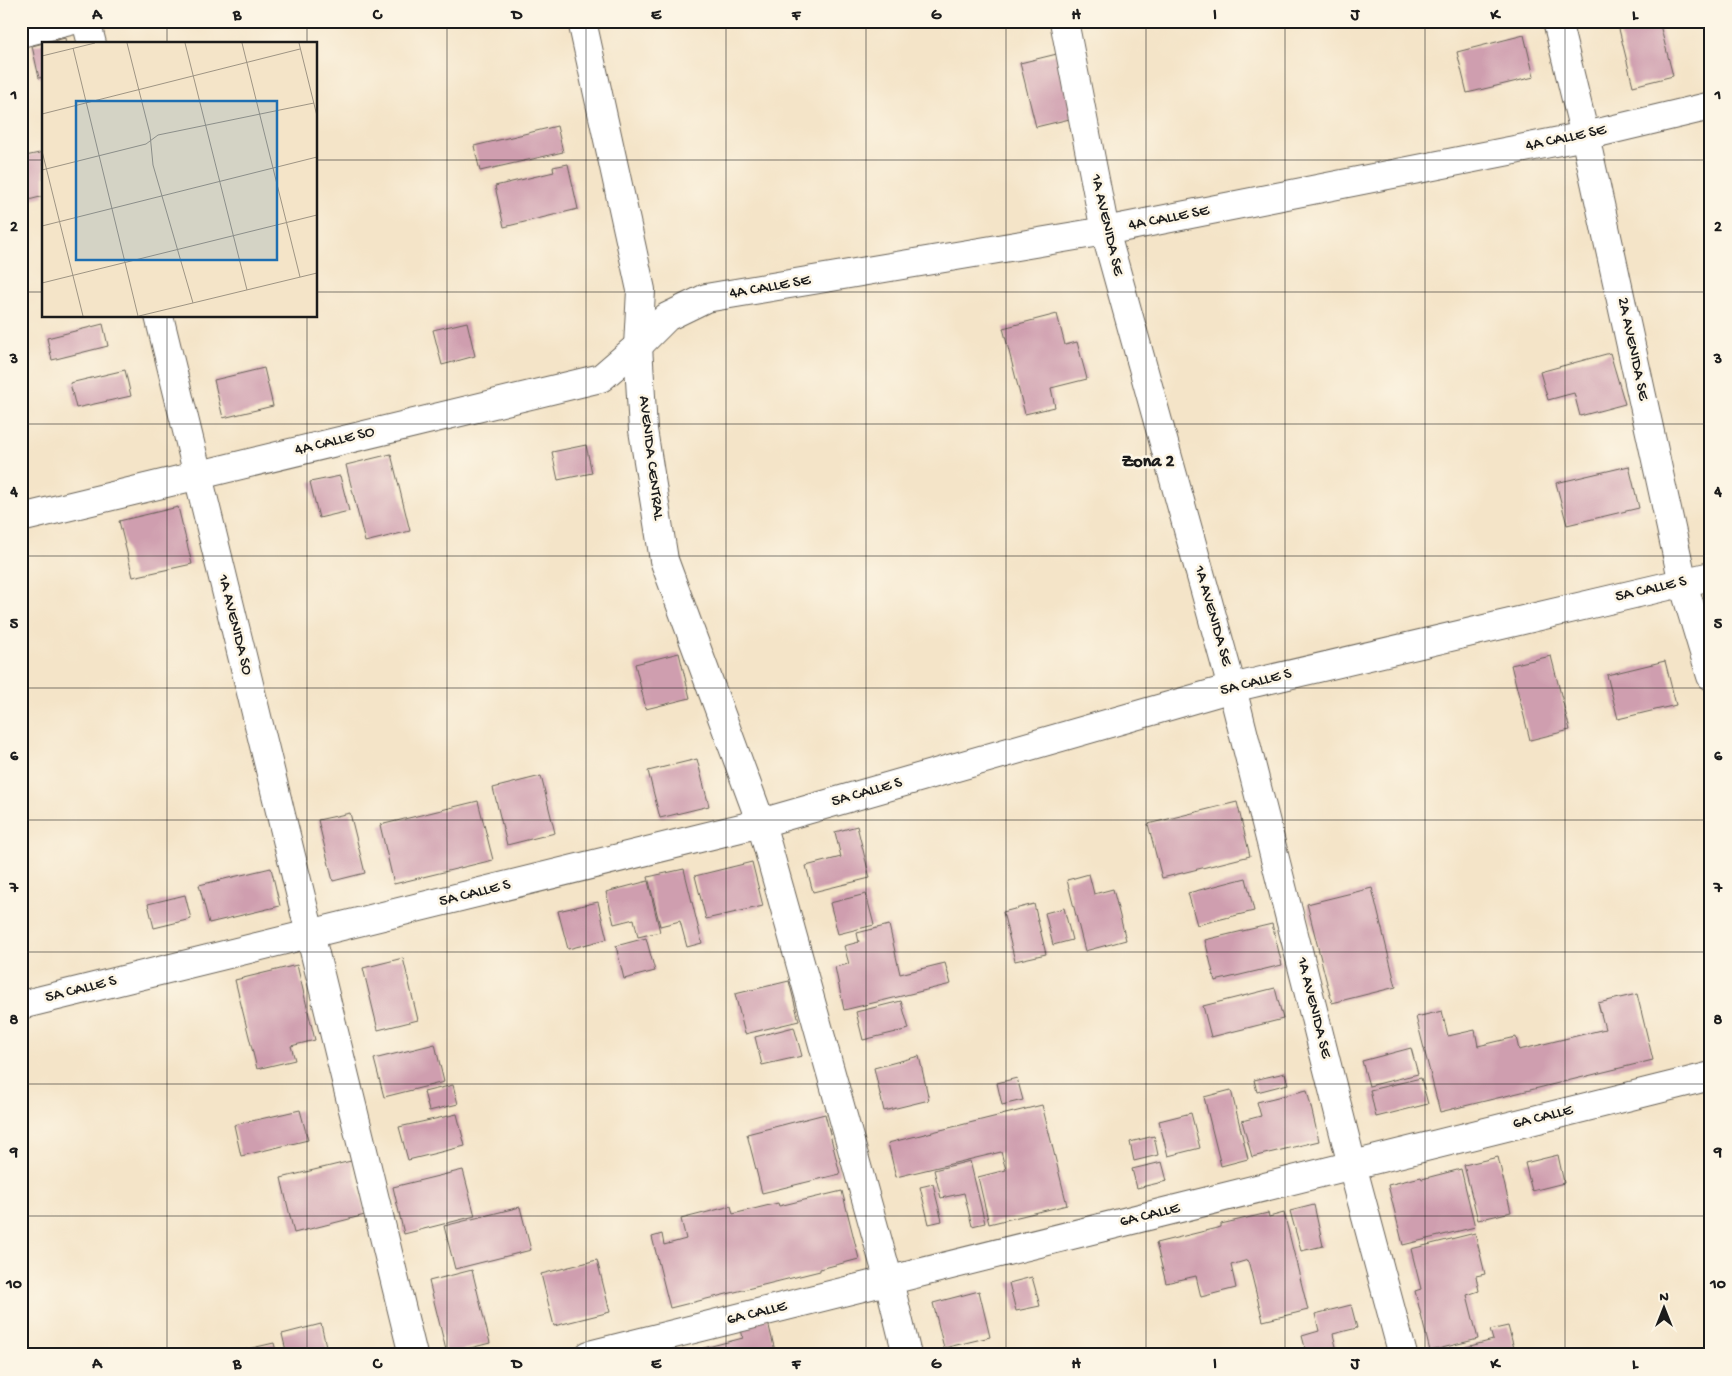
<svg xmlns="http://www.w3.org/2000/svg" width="1732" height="1376" font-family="'Gochi Hand',sans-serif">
<rect width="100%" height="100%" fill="#fcf5e5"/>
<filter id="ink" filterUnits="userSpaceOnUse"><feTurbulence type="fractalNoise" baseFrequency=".02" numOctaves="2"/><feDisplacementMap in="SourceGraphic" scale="10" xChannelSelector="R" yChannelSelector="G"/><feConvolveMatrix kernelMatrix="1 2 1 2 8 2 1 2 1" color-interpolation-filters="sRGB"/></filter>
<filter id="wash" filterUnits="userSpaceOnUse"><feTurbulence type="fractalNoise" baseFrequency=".0096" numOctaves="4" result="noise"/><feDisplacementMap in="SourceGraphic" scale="20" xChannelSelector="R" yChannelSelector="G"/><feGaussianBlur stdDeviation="1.12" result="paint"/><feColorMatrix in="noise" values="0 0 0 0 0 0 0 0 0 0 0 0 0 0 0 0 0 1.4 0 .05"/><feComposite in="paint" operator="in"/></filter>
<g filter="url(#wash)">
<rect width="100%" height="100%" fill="#f4e4c8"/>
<g id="blocks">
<!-- building -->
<g fill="#cf9eaf">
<path d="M1617 21H1659L1673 76 1633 86Z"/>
<path d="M1524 35 1534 77 1467 93 1457 52Z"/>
<path d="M65 38 66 44H46V43Z"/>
<path d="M44 43V77L39 78 32 46Z"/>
<path d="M1061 53 1078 117 1036 127 1020 63Z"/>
<path d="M557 126 563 152 480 171 474 146Z"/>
<path d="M44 152V196L21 202V157Z"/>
<path d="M568 164 578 209 504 227 495 186 554 172 553 167Z"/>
<path d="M1057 314 1065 345 1077 342 1087 379 1051 388 1055 407 1025 414 1003 328Z"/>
<path d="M467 322 475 356 442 365 433 330Z"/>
<path d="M103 324 108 346 52 360 47 338Z"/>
<path d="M1610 353 1625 404 1580 416 1574 393 1548 400 1540 372Z"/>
<path d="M264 368 273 406 223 418 214 380Z"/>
<path d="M125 370 131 396 76 408 70 383Z"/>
<path d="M586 445 592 473 558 480 552 452Z"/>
<path d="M391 454 410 531 365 542 346 465Z"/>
<path d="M1629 466 1639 508 1567 525 1556 483Z"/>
<path d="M340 476 349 511 319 518 310 482Z"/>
<path d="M178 507 192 564 133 577 119 521Z"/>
<path d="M679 653 690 698 646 709 635 664Z"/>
<path d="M1551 656 1570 730 1530 740 1511 665Z"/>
<path d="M1665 661 1676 705 1618 719 1607 675Z"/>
<path d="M697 759 709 806 660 818 648 771Z"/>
<path d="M541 776 555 833 507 845 493 788Z"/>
<path d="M478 801 493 860 394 884 380 825Z"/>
<path d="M1237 802 1250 856 1162 878 1148 824Z"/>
<path d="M350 813 365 873 333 881 318 820Z"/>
<path d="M857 826 870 878 813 892 806 866 841 857 835 832Z"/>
<path d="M752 862 763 906 706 919 695 876Z"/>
<path d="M271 868 280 906 209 923 199 885Z"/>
<path d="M684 869 702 943 687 947 680 921 660 926 648 877Z"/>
<path d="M1089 874 1094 894 1113 889 1126 940 1085 951 1067 880Z"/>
<path d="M1246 878 1254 911 1197 925 1188 893Z"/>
<path d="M648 881 660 932 638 937 634 919 614 924 606 892Z"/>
<path d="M1372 888 1396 987 1332 1003 1307 904Z"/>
<path d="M866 894 874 925 838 934 830 903Z"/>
<path d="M185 895 191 919 154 928 148 904Z"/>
<path d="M598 902 607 939 568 949 558 911Z"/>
<path d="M1034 904 1046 954 1015 961 1003 912Z"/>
<path d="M1064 908 1072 940 1053 945 1045 913Z"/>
<path d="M1272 924 1282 965 1215 981 1205 940Z"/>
<path d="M889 925 900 974 945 963 951 984 844 1010 835 967 849 964 844 946 859 942 857 933Z"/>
<path d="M646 938 655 971 624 979 616 946Z"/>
<path d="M403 958 418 1020 378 1030 363 968Z"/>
<path d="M297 965 315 1040 291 1046 295 1060 257 1069 235 980Z"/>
<path d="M789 981 799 1021 745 1034 735 994Z"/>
<path d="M1275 988 1283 1019 1211 1037 1203 1006Z"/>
<path d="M1637 994 1653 1060 1440 1112 1416 1017 1442 1011 1448 1036 1475 1030 1478 1046 1516 1037 1519 1050 1605 1029 1598 1003Z"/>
<path d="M901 1001 909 1029 863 1040 856 1012Z"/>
<path d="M794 1027 802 1056 762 1065 755 1037Z"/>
<path d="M21 1043 25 1055 21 1056Z"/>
<path d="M435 1044 444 1082 384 1097 374 1059Z"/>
<path d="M1411 1048 1418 1074 1369 1086 1362 1061Z"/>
<path d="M919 1056 929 1100 884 1111 874 1068Z"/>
<path d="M1285 1073 1288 1084 1257 1092 1254 1080Z"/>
<path d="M1017 1078 1023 1100 1002 1105 997 1083Z"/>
<path d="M1421 1078 1428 1104 1376 1117 1370 1090Z"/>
<path d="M453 1085 458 1104 429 1111 424 1092Z"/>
<path d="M1231 1090 1248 1159 1221 1166 1204 1097Z"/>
<path d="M1307 1090 1319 1141 1252 1157 1242 1121 1261 1116 1257 1102Z"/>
<path d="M1042 1105 1067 1205 989 1224 978 1177 1006 1170 1001 1152 896 1177 888 1143Z"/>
<path d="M300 1110 308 1140 241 1156 234 1125Z"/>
<path d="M1191 1113 1200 1148 1168 1156 1159 1121Z"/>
<path d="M457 1114 465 1146 408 1160 399 1127Z"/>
<path d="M825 1114 840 1174 762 1193 747 1134Z"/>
<path d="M1154 1136 1158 1155 1134 1161 1130 1142Z"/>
<path d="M1558 1155 1564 1183 1532 1191 1525 1163Z"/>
<path d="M1498 1157 1511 1212 1478 1220 1464 1165Z"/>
<path d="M351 1161 365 1215 294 1233 281 1178Z"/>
<path d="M970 1161 985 1223 972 1226 964 1193 941 1198 934 1170Z"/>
<path d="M1162 1162 1167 1181 1137 1188 1132 1169Z"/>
<path d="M1461 1169 1475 1227 1403 1245 1388 1185 1421 1177 1422 1179Z"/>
<path d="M463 1170 475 1216 404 1234 393 1187Z"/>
<path d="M933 1184 942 1221 929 1224 920 1187Z"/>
<path d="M842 1191 859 1259 820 1269V1271L670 1308 652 1237 662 1234 664 1245 686 1239 681 1219 731 1206 733 1214 778 1203 779 1206Z"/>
<path d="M1314 1205 1323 1246 1301 1251 1290 1211Z"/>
<path d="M520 1207 531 1250 455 1269 444 1226Z"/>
<path d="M1268 1213 1269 1217 1284 1213 1308 1310 1263 1321 1248 1260 1231 1265 1236 1288 1201 1297 1196 1276 1166 1283 1156 1243 1221 1227V1224Z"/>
<path d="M1475 1233 1485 1274 1476 1276 1479 1291 1467 1295 1478 1339 1430 1351 1415 1291 1421 1289 1411 1249Z"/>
<path d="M597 1260 610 1312 554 1326 541 1274Z"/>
<path d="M472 1270 490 1343 447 1354 429 1281Z"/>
<path d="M1032 1277 1040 1306 1016 1311 1009 1283Z"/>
<path d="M979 1291 990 1337 944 1348 933 1303Z"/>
<path d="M1351 1305 1357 1328 1333 1334 1338 1355H1307L1302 1336 1319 1331 1315 1314Z"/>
<path d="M767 1318 776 1355H702L700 1349 743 1338 740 1325Z"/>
<path d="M321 1324 328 1355H287L282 1334Z"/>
<path d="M1508 1326 1514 1348 1484 1355H1436L1493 1340 1490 1330Z"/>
<path d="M274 1343 277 1355H240L239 1351Z"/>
<path d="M174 1349 175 1355H154V1354Z"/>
</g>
</g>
</g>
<g filter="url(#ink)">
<use href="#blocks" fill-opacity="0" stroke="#686258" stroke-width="1"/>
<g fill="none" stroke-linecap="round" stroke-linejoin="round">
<defs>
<g id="minor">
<path d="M86 21 92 44"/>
<path d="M582 21 641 290 638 346 643 430 664 560 761 823 889 1281 907 1355"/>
<path d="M1064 21 1105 231 1232 688 1352 1165 1403 1355"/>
<path d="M1557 21 1585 136 1683 583 1711 676"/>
<path d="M21 33 70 21"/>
<path d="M159 316 413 1355"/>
<path d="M21 518 601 378 638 346 667 317 706 298 1105 231 1585 136 1711 106"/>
<path d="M21 1005 761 823 1232 688 1711 576"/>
<path d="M589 1355 1711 1076"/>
</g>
</defs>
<!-- minor casing -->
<use href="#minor" stroke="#686258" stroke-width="30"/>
<!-- minor -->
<use href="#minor" stroke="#fff" stroke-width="28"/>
</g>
</g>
<!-- grid -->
<path fill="none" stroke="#1c1c1c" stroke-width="1" stroke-opacity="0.55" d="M167 21V44M307 21V44M447 21V1355M586 21V1355M726 21V1355M866 21V1355M1006 21V1355M1146 21V1355M1285 21V1355M1425 21V1355M1565 21V1355M21 160H44M316 160H1711M21 292H44M316 292H1711M167 316V1355M307 316V1355M21 424H1711M21 556H1711M21 688H1711M21 820H1711M21 952H1711M21 1084H1711M21 1216H1711"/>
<g text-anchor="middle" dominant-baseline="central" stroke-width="5" stroke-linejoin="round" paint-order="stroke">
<!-- street labels -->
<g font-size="16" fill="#1c1c1c" stroke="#fcf5e5">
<text transform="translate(1566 139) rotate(-12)">4A CALLE SE</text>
<text transform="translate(1169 219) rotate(-11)">4A CALLE SE</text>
<text transform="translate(1106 225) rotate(77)">1A AVENIDA SE</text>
<text transform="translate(770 288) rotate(-10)">4A CALLE SE</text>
<text transform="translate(1632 349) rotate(78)">2A AVENIDA SE</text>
<text transform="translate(335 442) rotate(-14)">4A CALLE SO</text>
<text transform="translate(650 458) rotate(83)">AVENIDA CENTRAL</text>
<text transform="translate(1651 590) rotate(-13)">5A CALLE S</text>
<text transform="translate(1212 616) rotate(74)">1A AVENIDA SE</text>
<text transform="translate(234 625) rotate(76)">1A AVENIDA SO</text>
<text transform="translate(1256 683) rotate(-14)">5A CALLE S</text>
<text transform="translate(867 793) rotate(-16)">5A CALLE S</text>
<text transform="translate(475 894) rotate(-14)">5A CALLE S</text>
<text transform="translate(81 990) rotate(-14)">5A CALLE S</text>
<text transform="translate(1313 1008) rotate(76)">1A AVENIDA SE</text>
<text transform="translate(1543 1118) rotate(-14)">6A CALLE</text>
<text transform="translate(1150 1216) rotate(-14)">6A CALLE</text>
<text transform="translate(757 1314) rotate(-14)">6A CALLE</text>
</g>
<!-- neighbourhood labels -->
<g font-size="18" font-weight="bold" fill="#1c1c1c" stroke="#fcf5e5">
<text x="1148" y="462">Zona 2</text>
</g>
</g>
<!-- overview -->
<g transform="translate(42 42)">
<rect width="275" height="275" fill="#f4e4c8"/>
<path fill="none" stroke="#9e9483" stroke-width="1" d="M85 1 108 92 111 123 151 261M143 1 205 248M200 1 258 235M257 1 275 74M31 6 96 274M0 14 53 1M0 72 258 7M0 109 41 274M0 128 104 102 116 93 272 61M0 184 275 115M0 241 275 173M97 274 275 231"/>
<path fill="#1f6fb2" fill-opacity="0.15" stroke="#1f6fb2" stroke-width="2.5" d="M34 59H235V218H34Z"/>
<rect width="275" height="275" fill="none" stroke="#1c1c1c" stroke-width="2.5"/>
</g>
<!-- margin -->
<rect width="1732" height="1376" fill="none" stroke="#fcf5e5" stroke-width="55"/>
<!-- north arrow -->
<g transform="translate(1664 1308)" stroke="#fcf5e5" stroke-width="4" paint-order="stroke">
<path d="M0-4L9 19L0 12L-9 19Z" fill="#1c1c1c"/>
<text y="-8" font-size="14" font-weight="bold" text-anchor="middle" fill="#1c1c1c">N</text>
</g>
<rect x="28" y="28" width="1676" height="1320" fill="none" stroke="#1c1c1c" stroke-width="2"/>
<g font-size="16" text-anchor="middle" font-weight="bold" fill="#1c1c1c">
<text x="97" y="19">A</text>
<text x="237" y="19">B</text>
<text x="377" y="19">C</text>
<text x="517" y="19">D</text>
<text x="656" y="19">E</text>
<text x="796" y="19">F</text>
<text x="936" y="19">G</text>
<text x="1076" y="19">H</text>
<text x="1215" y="19">I</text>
<text x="1355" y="19">J</text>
<text x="1495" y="19">K</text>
<text x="1635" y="19">L</text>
<text x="14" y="99">1</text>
<text x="1718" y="99">1</text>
<text x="14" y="231">2</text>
<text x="1718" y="231">2</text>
<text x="14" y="363">3</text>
<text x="1718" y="363">3</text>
<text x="14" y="496">4</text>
<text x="1718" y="496">4</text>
<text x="14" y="628">5</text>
<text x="1718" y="628">5</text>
<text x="14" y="760">6</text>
<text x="1718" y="760">6</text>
<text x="14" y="892">7</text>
<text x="1718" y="892">7</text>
<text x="14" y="1024">8</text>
<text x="1718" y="1024">8</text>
<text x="14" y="1156">9</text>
<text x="1718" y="1156">9</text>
<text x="14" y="1288">10</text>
<text x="1718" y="1288">10</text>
<text x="97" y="1368">A</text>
<text x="237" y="1368">B</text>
<text x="377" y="1368">C</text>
<text x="517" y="1368">D</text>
<text x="656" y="1368">E</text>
<text x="796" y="1368">F</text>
<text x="936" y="1368">G</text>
<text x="1076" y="1368">H</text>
<text x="1215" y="1368">I</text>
<text x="1355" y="1368">J</text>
<text x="1495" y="1368">K</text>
<text x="1635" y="1368">L</text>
</g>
</svg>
